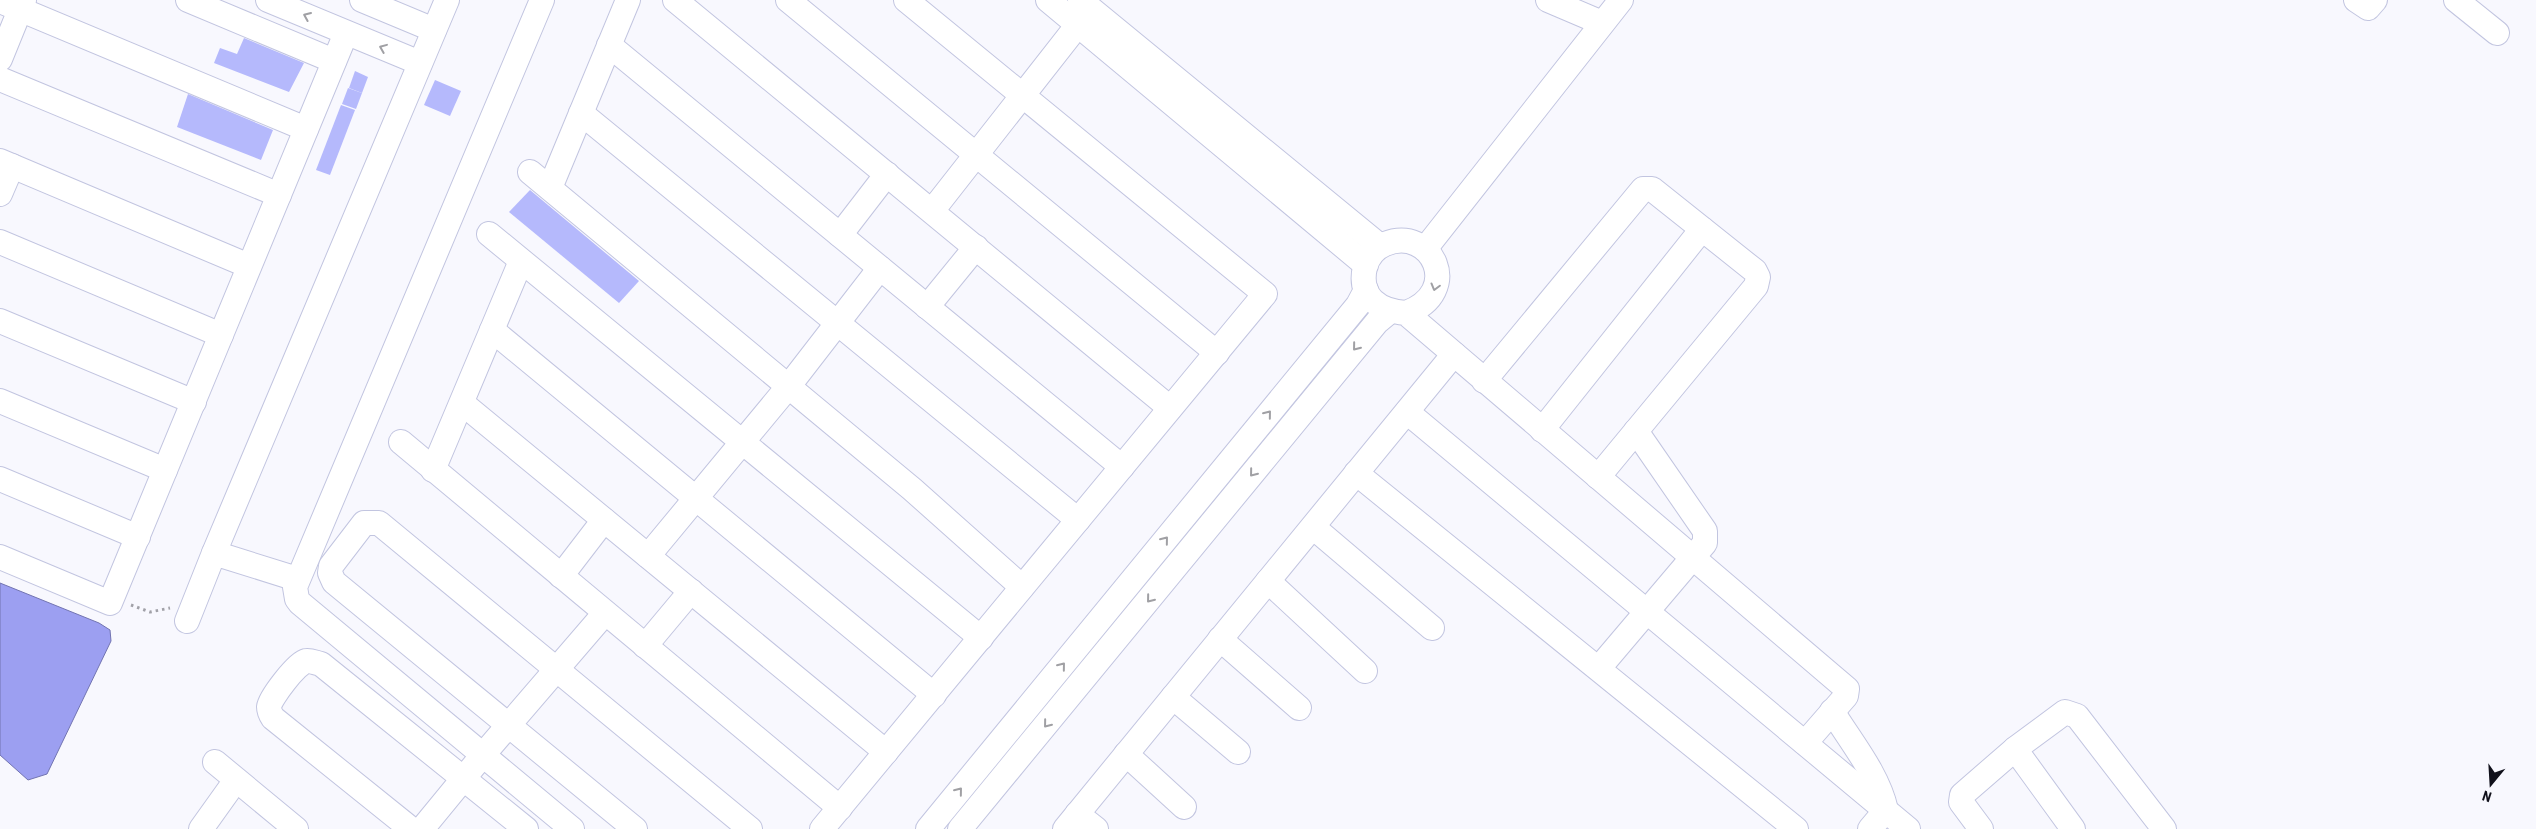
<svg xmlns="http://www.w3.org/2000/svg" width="2536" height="829" font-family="'Roboto Condensed',sans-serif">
<rect width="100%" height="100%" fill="#f8f8fe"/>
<!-- water -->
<path fill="#9c9ff1" stroke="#7274b1" d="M0 583 99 623 110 630 111 641 47 774 28 780 0 755Z"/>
<!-- building -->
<g fill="#b5b9fc">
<path d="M244 38 304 63 289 92 214 63 220 48 237 54Z"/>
<path d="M355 71 368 77 362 93 349 88Z"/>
<path d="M435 80 461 91 450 116 424 105Z"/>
<path d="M348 88 362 93 356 109 342 104Z"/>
<path d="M188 94 273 130 261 160 177 127Z"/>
<path d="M341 105 355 110 330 175 316 170Z"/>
<path d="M530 190 639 281 619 303 509 212Z"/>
</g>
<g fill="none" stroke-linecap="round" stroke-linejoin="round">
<defs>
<g id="minor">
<path d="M188 0 334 61"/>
<path d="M268 0 420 63"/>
<path d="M362 0 434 30"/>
<path d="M542 0 295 587 297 599 300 603 572 829"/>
<path d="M675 0 1170 408"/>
<path d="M788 0 1217 353"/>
<path d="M1048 0 1366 265"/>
<path d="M1080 0 1380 246"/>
<path d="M1548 0 1602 23"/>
<path d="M2356 0 2368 8 2375 0"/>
<path d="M2456 0 2497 33"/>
<path d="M0 1 306 129"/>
<path d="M609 45 1122 467"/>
<path d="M0 59 24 0"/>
<path d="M0 79 279 195"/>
<path d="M581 113 1078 520"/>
<path d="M0 161 249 266"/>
<path d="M530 172 912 489 1022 587"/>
<path d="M550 188 628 0"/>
<path d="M0 194 12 166"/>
<path d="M932 211 1088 12"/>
<path d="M489 234 981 638"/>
<path d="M840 235 887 174"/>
<path d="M0 242 221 335"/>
<path d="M1425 249 1621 0"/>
<path d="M927 307 976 247"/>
<path d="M1406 313C1464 292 1432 225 1385 244 1375 248 1368 257 1365 267 1358 297 1379 311 1406 313L1847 689 1846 696 1805 743"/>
<path d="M0 321 194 402"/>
<path d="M492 330 934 695"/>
<path d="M1484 381 1643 189H1652L1755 271 1758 277 1756 286 1598 477"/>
<path d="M0 401 165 470"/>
<path d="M462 403 886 752"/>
<path d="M1407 412 1908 829"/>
<path d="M1542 430 1702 229"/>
<path d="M401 442 840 808"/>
<path d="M433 470 521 261"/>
<path d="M1356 473 1796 829"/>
<path d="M0 479 138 537"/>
<path d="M1313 527 1432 628"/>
<path d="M214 553 447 0"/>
<path d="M648 556 788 387 880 268"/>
<path d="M0 557 110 603 346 33"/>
<path d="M561 576 604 520"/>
<path d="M1268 581 1365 671"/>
<path d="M187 621 214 553 297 579"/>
<path d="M1220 639 1299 708"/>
<path d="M645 646 691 591"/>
<path d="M1599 668 1705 543V531L1636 431"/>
<path d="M1173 697 1238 752"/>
<path d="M1832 711C1851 742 1878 774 1886 810L1870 829"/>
<path d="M2015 749 2073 829"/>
<path d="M1126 754 1184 807"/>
<path d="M215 762 296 829"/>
<path d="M1077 814 1096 829"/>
<path d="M201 829 236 780"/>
<path d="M411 829 273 718C271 715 269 712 269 707 270 698 297 663 306 661 310 660 316 663 321 664L526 829"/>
<path d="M422 829 482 756 605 613"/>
<path d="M635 829 334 582 330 573 331 566 364 523H379L750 829"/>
<path d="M822 829 1265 294 906 0"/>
<path d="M928 829 1358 305 1366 290"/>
<path d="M960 829 1377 322 1389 312"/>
<path d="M1065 829 1454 354"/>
<path d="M1981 829 1961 802 1962 795 2015 749 2065 712 2077 716 2164 829"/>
</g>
</defs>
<!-- minor casing -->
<use href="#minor" stroke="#c2c5e0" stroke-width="26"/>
<!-- path -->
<path stroke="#a1a1a8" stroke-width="3" stroke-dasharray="2.5 4" stroke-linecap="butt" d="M131 605 150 612 170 608"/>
<!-- minor -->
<use href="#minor" stroke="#fff" stroke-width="24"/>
</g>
<!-- one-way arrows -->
<defs><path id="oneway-chevron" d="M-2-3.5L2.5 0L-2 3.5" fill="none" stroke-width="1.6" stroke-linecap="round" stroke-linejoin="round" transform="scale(1.25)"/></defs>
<g stroke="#a0a0a4">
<use href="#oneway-chevron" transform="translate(307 16) rotate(-157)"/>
<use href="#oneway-chevron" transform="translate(383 48) rotate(-158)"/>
<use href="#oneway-chevron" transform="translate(1435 287) rotate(105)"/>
<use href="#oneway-chevron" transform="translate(1356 347) rotate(129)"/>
<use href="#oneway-chevron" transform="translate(1268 414) rotate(-51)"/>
<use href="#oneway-chevron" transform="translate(1253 473) rotate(129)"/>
<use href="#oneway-chevron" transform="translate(1165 540) rotate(-51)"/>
<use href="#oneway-chevron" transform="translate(1150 599) rotate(129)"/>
<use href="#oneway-chevron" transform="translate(1062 666) rotate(-51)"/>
<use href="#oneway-chevron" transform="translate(1047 724) rotate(129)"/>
<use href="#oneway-chevron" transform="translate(959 791) rotate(-51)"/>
</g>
<!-- north arrow -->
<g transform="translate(2491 784) rotate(198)" stroke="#f8f8fe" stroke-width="4" paint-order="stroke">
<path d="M0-4L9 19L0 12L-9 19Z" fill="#11111b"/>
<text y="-8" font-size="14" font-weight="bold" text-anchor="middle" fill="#11111b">N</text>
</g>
</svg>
